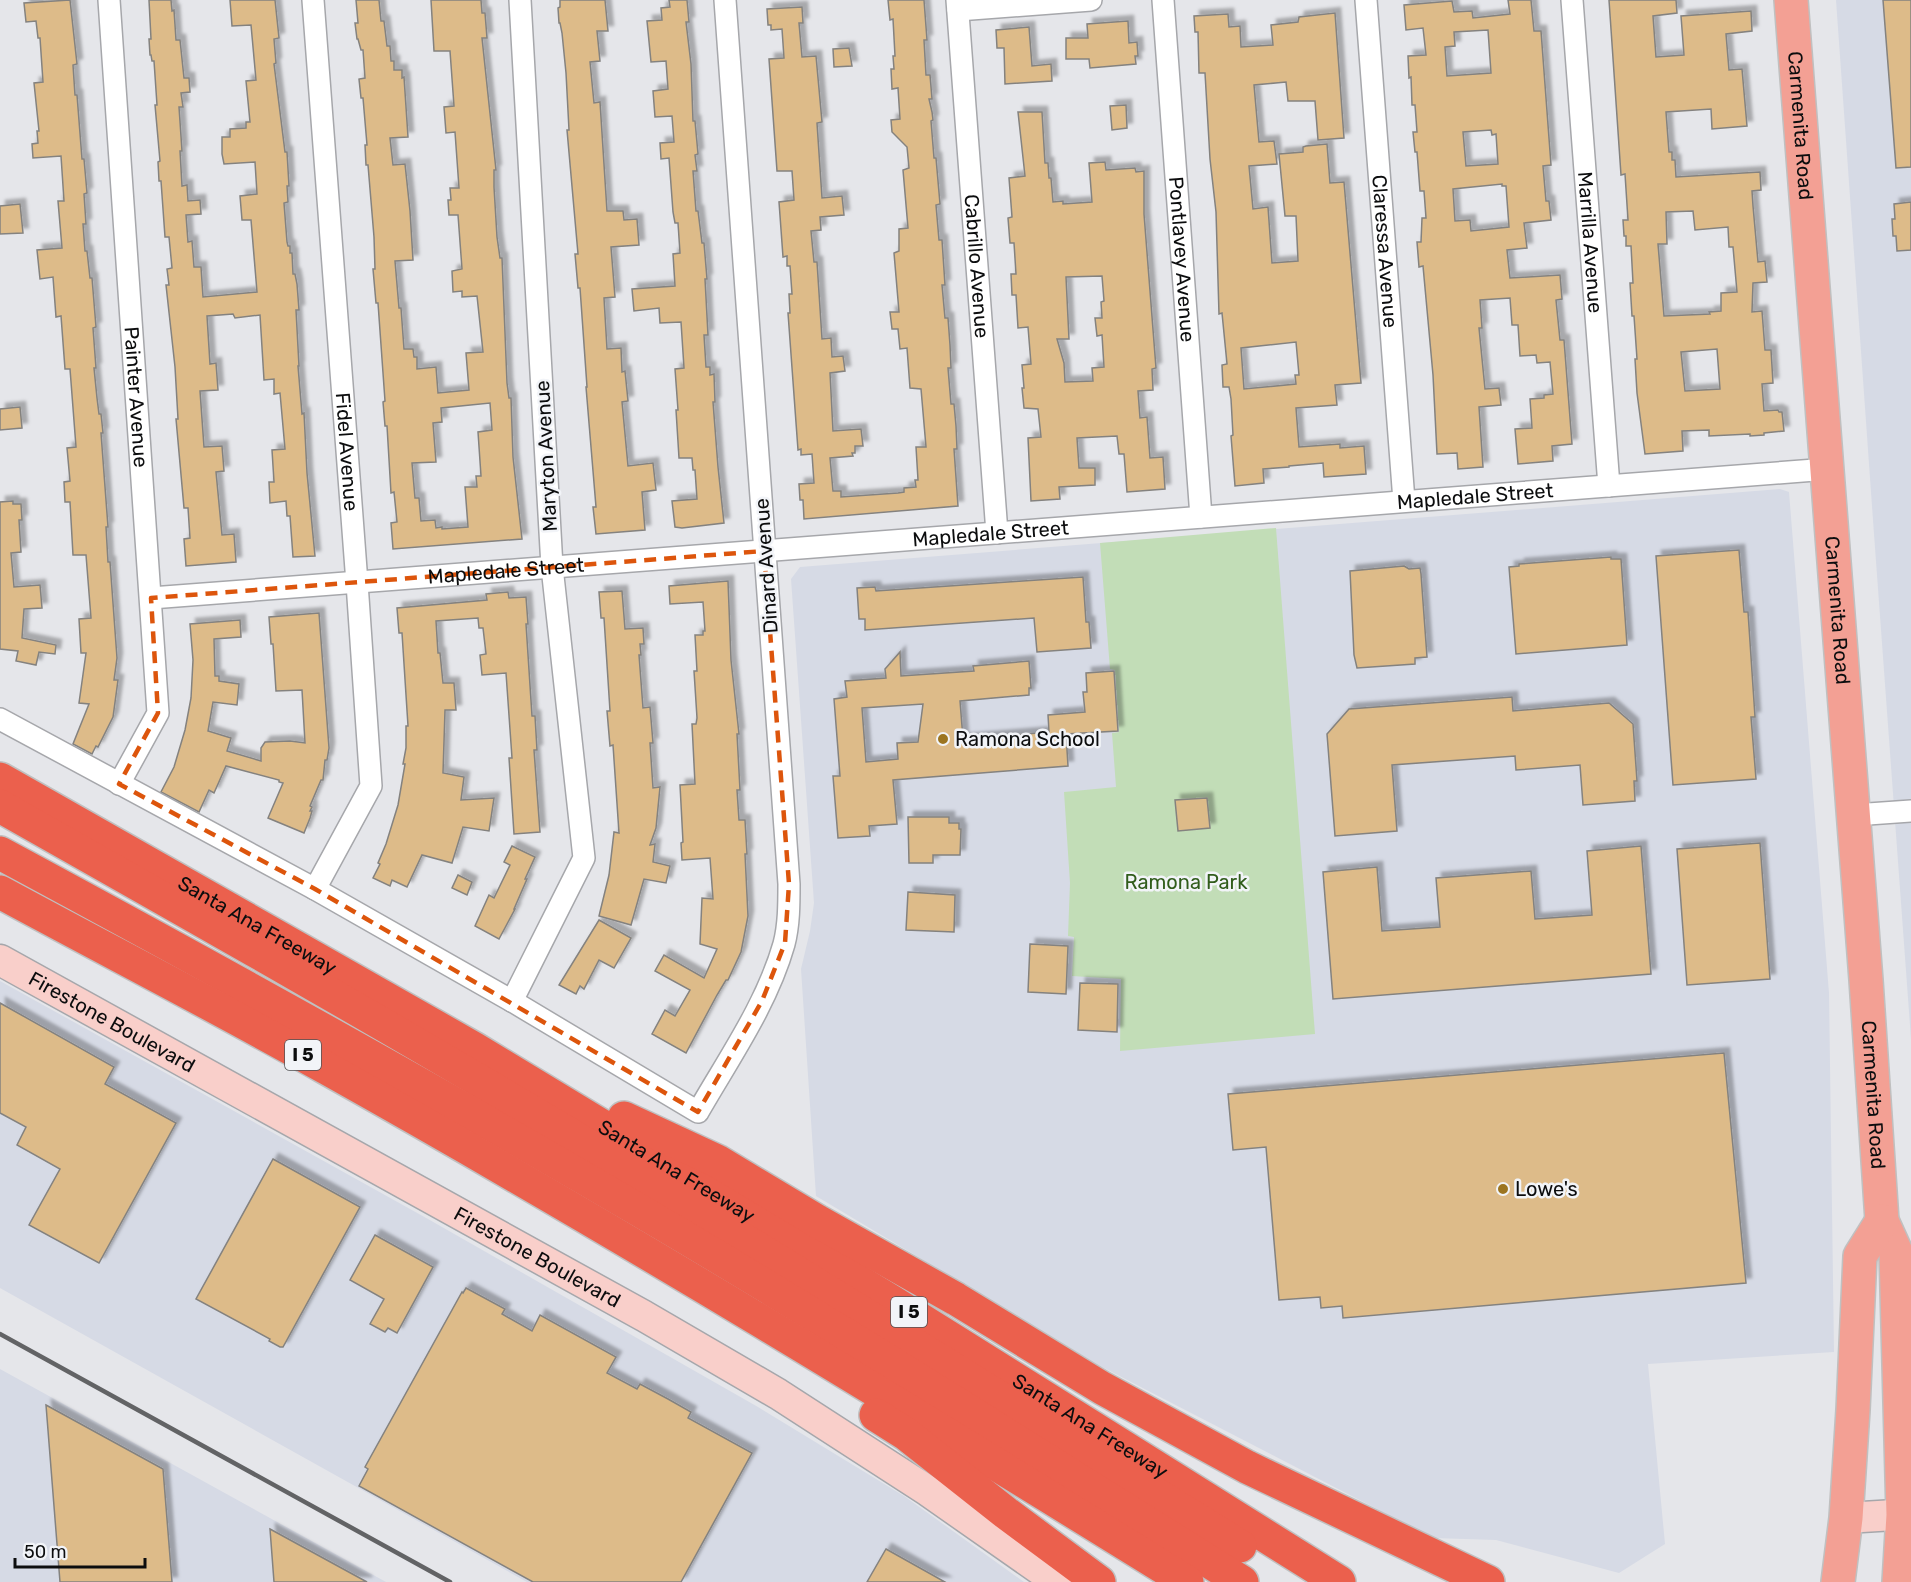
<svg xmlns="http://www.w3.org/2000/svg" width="1911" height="1582" font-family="Rubik,sans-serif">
<defs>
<filter id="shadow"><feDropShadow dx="5.5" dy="-5.5" stdDeviation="1.5" flood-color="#0004"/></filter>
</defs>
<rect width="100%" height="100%" fill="#e5e6ea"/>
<!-- built -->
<g fill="#d6dae5">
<path d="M1836 0H1911V1039L1874 534Z"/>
<path d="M1780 489 1789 492 1829 993 1834 1352 1648 1364 1665 1544 1619 1573 1496 1540 1433 1538 1102 1367 816 1196 801 969 810 931 814 903 791 579 800 567Z"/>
<path d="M0 981 428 1219 758 1407 904 1496 1024 1582H527L0 1288Z"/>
<path d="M0 1369 386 1582H0Z"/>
</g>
<!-- green -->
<path fill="#c2ddb7" d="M1276 528 1315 1034 1120 1051 1121 979 1072 976 1074 937 1068 936 1070 883 1064 792 1116 787 1112 733 1119 732 1115 670 1110 669 1100 543Z"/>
<!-- building -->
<g fill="#ddbb89" stroke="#84827f" stroke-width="1.5" fill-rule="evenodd" filter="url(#shadow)">
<path d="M70 0 77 64 73 65 75 95H77L82 159H84L87 193 84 194 86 224H83L85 251H87L90 278H92L96 327 93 328 96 368H94L97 398 99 414H101L103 433H101L108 527H106L108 562H110L117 658 114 680H118L113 717 98 747 96 746 92 754 73 744 89 704 79 703 86 653H81L79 619 91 618 86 555H73L70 502H65L64 482 70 481 67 448 76 447 70 369H65L61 316 56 317 53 277 40 279 37 250 62 248 58 201H64L61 156 33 158 32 144 38 143 37 131H39L34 83 43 82 40 38H38L36 21 26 22 24 3Z"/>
<path d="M149 0H171L172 11 174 10 176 40H180L184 78H189L190 92 181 93 183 107H179L182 151H180L182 186 187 185 188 201 200 200 201 214 186 215 188 242 192 241 194 267H201L203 297 257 292 251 220H242L240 196 257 194 255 162 224 164 222 154V137H230V129L246 128V122H250L246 81 256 80 251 25 232 26 230 0H275L279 38 274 39 276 63 274 64 285 152H287L289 186H287L288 202 284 203 287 242 288 246H290V253H292L293 274H295L297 284 299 310H296L299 366H298L302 414 304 413 307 473 315 556 293 557 290 516H287L286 501 270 503 269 482H274L272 450 285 449 280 393 274 394V379L264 380 260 315 235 318 233 314 207 316 210 364 216 363 218 390 200 391 204 447 222 446 224 471 216 472 222 535 234 534 236 562 186 566 184 539 190 538 188 508H184L176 419H178L175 367 166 285H169L167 269 172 268 169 237H165L161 181H159L158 162 160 161 155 105H157L154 61H152L151 55H150L149 39H151Z"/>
<path d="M356 0H379L381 21H384L387 46H390L391 61H394V70H402V78L404 77 408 137 390 138 393 165 405 164 410 211 413 260 395 261 399 308H401L404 349H413L414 357H417V369L436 367 438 393 469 390 466 353 483 352 477 296 462 297V291L453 292 452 271 462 269 458 215H449L448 200H451L450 188H459L455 132 446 133 444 107 454 106 450 51H434L431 0H481L482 13H485L487 38H482L496 170H494V187L497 237 500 258H502L507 383 509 398H511L513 457 522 539 393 549 391 523 397 522 394 492 391 493 387 426H385L383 402 385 401 378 303H376L373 269H375L374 237 368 165H366L365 145H367L363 98H361L359 79 365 78 363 50H361L358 39H357L355 23H358ZM490 403 492 430 478 432 481 476H476L477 487H465L468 527 442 529V527L436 528 435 520 421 521 419 498H415L412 463 436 462 433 423 442 422 441 408Z"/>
<path d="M560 0H605L608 31H597L600 61 590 62 594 103 600 102 607 211H623L624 220 637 219 639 245 611 247 615 297 604 298 607 349 621 348 622 372 625 371 628 401 622 402 628 466 653 463 656 490 642 492 645 530 596 534 593 507H596L586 387H587L580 288H578L575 254H578L567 130H569L566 73 562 33 560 23H559L558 8 560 7Z"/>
<path d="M669 0H687L689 22H686L691 64 693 121H695L698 154 695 155 697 171H693L696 211H698L702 243H704L707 279H705L708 335H704L706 367H710V375L714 374 715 402H713L718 467 724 523 682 528 675 527 672 501 697 499 695 470H693L692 458H679L676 410H678L675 369 684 368 681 322 660 323 659 308 634 311 632 289 675 286 673 254 680 253 678 223H675L673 212 669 158 661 159 660 143 674 142 672 116 655 117 653 91 668 89 666 61 651 62 647 21 662 20 661 8 670 7Z"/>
<path d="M888 0H924L927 40H924L926 75H930L932 99H929L932 112 933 120 931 121 934 158H936L940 204 936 205 939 240H942L945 285H942L945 318H948L950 345 951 368H948L951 404H954L956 426 957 449H954L958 506 804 519 803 500H800L799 484 814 483 812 454 801 455V449L798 450 788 313H790L789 294H792L790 266H787V256L783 257 779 202 794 200 792 171H777L769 59 784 58 782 29 771 30V25H768L767 9 802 7 803 23H799L802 57 816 56 822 122 817 123 822 198 842 196 844 215 820 217 821 230 811 231 814 262H817L822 339 831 338 832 357 843 356 845 371 830 373 833 431 861 429 863 446H855V453H852L853 456 830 458 833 491H841V497L898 493 904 492V488L916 487 915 480H918L916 447H926L921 389 910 388 907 348 900 349 898 329H892L890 312H899L894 253 899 251V229L908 228 903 170 909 168 907 147 892 132 891 120 900 119 898 88 892 89 891 69H894L893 56H895L893 19 890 20Z"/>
<path d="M1508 0H1531L1534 31H1541L1551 165 1543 166 1546 201H1549L1551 220 1524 223 1527 248 1507 250 1510 278 1560 275 1562 299 1556 300 1560 340H1564L1572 444 1552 446 1553 461 1518 464 1515 429 1532 428 1530 399 1544 398V395L1553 394 1550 362 1537 363 1536 355 1520 356 1518 325H1512L1510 298 1480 300 1482 328H1479L1485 389 1499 388 1501 405 1479 407 1483 467 1458 469 1457 453 1437 454 1433 375 1423 266 1419 267 1417 242H1421L1422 218H1426L1424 191H1420L1417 152H1415L1413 132H1417L1415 105H1412L1411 77 1409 78 1408 56 1426 55 1423 28 1406 30 1404 5 1452 1 1454 12 1472 11 1473 18 1510 14ZM1488 30 1491 73 1447 76 1445 47 1455 46 1454 32ZM1491 130 1492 135 1496 134 1498 164 1466 166 1463 132ZM1502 184V186H1506L1509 227 1471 231 1470 220 1455 221 1453 189Z"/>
<path d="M1609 0H1676L1677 13 1653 16 1656 57 1684 55 1681 16 1751 11 1752 31 1726 34 1729 70 1742 69 1747 126 1712 129 1711 109 1666 112 1669 152H1672V160H1675L1676 177 1760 172 1761 190 1752 191 1753 206 1758 262 1765 261 1767 282 1753 283 1752 312 1762 311 1765 350H1771L1773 383 1762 384 1764 411 1778 410 1779 412H1782L1784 431 1764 433V435L1750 436V434L1709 436V430L1682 431 1683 451 1645 454 1637 393 1635 359H1637L1634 316H1632L1630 283H1633L1631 246H1626V236H1624L1623 220H1628L1625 174 1621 175ZM1693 211 1695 230 1728 227 1729 247H1733L1737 292 1721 293V311L1709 312 1710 314 1664 316 1658 244H1667L1666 212ZM1717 349 1720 389 1685 391 1681 352Z"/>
<path d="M1883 0H1911V167L1896 168Z"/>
<path d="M1335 13 1344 138 1318 140 1315 101H1288L1286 82 1254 85 1259 142 1274 141 1277 164 1249 166 1253 209 1268 207 1272 263 1298 261 1296 216H1285L1279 154 1303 152V147L1306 146 1327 144 1330 183 1344 182 1361 383 1335 385 1337 405 1296 408 1299 447 1340 444V448L1364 446 1366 474 1324 477 1323 463 1289 466V467L1263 469 1264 483 1235 486 1231 436 1233 435 1231 399 1229 387H1223L1222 365 1227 364 1222 313 1219 314 1216 212 1210 159 1205 73H1199L1198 32H1195L1194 16 1228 14 1229 27 1240 26 1241 47 1273 45 1271 25 1298 22 1299 17ZM1296 342 1299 375H1295L1296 384 1244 389 1241 348Z"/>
<path d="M1128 21 1129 43 1137 42 1138 56H1135L1136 64 1090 68 1089 59H1066V38H1088L1087 24Z"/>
<path d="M1029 27 1032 66 1051 64 1052 81 1005 84 1004 48H997L996 30Z"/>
<path d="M849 48 852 66 834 67 833 49Z"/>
<path d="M1126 105 1127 128 1112 130 1110 106Z"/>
<path d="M1018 112H1042L1045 163H1048L1049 178H1051L1053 202 1063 201V204L1092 202 1089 163 1105 162 1106 170 1135 168 1136 172 1144 171V214L1156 368 1152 369 1153 390 1138 391 1140 418 1147 417 1150 458 1163 457 1165 489 1127 492 1124 454H1119L1117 436 1077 438 1079 468H1095V485L1059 487 1060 499 1031 501 1028 438 1041 437 1038 409 1024 408 1022 388H1024L1022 365 1031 364 1028 327 1018 328 1016 295H1012L1011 274H1016L1014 243H1010L1008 218 1012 217 1009 178 1025 176ZM1102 276 1104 301 1101 302 1102 318H1095L1097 336 1102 335 1104 367 1092 368 1093 381 1065 382 1064 363 1057 339H1069L1066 277Z"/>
<path d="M1911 202V250L1897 251 1896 236H1893L1892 219H1895L1894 204Z"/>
<path d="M20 204 23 233 0 234V206Z"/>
<path d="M20 407 22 428 0 430V409Z"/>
<path d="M13 501V504H21L22 520H19L21 552 11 553 14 587 40 585 42 608 24 609 22 638 56 645 55 654 39 652 36 665 16 661 18 651 0 649V502Z"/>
<path d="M1739 550 1744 612H1748L1755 717H1751L1756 779 1673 785 1656 556Z"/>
<path d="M1611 557V559H1621L1627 645 1516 654 1509 567 1519 566V564Z"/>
<path d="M1404 566 1409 569 1420 568 1421 574 1427 657 1415 658V664L1357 668 1354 655 1350 571Z"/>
<path d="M1083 577 1086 622H1089L1091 648 1037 652 1034 618 865 630V619H859L857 588 875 587 876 591Z"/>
<path d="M728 581 731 660 739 734H737L740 790H737L739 820H745L747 854H745L748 916 741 952 728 980H726L717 995 686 1053 652 1034 665 1010 675 1016 690 990 655 971 664 955 704 978 717 949 700 944 702 898 713 899 710 858 682 860 681 843 683 842 680 785 695 784 692 724H696L697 718 694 671H697L695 635H703V631H705L703 602 670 604 669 586Z"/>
<path d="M622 591 625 629 643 628 644 644H640L641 655H639L643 708 650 707 653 743H650L653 788 660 787 656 828 650 845 655 844 653 862 670 866 666 883 644 879 631 925 599 916 609 875 614 832 619 833 613 745 610 746 607 711H610L604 618H601L599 592Z"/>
<path d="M508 592 509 598 526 597 528 624H526L532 716H535L537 750H534L540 832 514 834 509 758H512L506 673 482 675 480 655 486 654 483 628H479L478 618 436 621 438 653H440L443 683H454L456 710H445L443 773 464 777 461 800 494 798 489 831 463 827 452 863 422 855 407 887 392 880 390 886 373 878 380 864 378 863 386 844 398 805 405 764H403L406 748V726H408L402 633H399L397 608 487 600 486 594Z"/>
<path d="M319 613 329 748 327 760H325L323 780H321L310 806 312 807 310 811H312L310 818 304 833 268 818 283 783 279 782V780L226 766 214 793 209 790 199 812 161 792 174 767 185 730 191 698 193 660 190 624 240 620 241 637 214 639 215 676H219V681L239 684 237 705 213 702 208 731 231 738 227 751 261 761V748L265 742 290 741 305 743 302 690 276 691 273 644H271L269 617Z"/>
<path d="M900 652 901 676 974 671 973 666 1029 661 1031 688H1029V695L960 701 963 739 1049 732 1048 715 1085 712 1083 692H1087L1086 673 1114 671 1118 731 1066 734 1068 766 893 780 897 824 869 826 870 836 838 838 833 776H840L834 699 847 697 845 681 886 678 885 669ZM923 704 918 742 897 743 898 759 866 762 862 708Z"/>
<path d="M1512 697 1513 711 1609 703 1633 724 1637 781H1634L1635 801 1583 805 1580 765 1516 770 1515 756 1392 765 1397 831 1335 836 1327 734 1349 709Z"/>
<path d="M1207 798 1210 828 1178 831 1175 800Z"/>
<path d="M908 817H949V823H959V829H961L960 855H933V863H909Z"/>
<path d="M1760 843 1770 979 1687 985 1677 849Z"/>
<path d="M512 846 535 857 525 879H527L514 909H515L499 939 475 926 489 895 494 898 510 865 504 862Z"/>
<path d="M1641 846 1651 974 1333 999 1323 872 1377 867 1382 931 1440 927 1436 878 1531 871 1535 919 1592 915 1587 851Z"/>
<path d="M458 875 472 882 467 895 452 888Z"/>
<path d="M908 892 955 895 954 932 906 930Z"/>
<path d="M599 920 631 938 614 968 599 960 584 989 580 986 576 994 559 985Z"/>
<path d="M1030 944 1068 946 1066 994 1028 992Z"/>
<path d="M1080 983 1118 984 1117 1032 1078 1030Z"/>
<path d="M0 1003 114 1067 105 1084 176 1123 99 1263 29 1225 60 1169 17 1145 26 1127 0 1113Z"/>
<path d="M1724 1053 1746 1283 1343 1318 1342 1306 1321 1308 1320 1297 1279 1300 1266 1147 1233 1150 1228 1094Z"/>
<path d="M273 1159 360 1207 283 1347H280L269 1341 270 1339 196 1299Z"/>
<path d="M375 1235 433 1267 397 1333 388 1328 385 1332 370 1324 384 1299 350 1280Z"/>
<path d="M466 1288 505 1309 502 1314 532 1331 540 1315 616 1357 607 1373 637 1389 640 1384 668 1399 691 1412 688 1418 752 1453 681 1582H533L359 1486 368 1469 365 1467 462 1292 463 1293Z"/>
<path d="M46 1405 163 1469 172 1582H60Z"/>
<path d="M270 1529 367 1582H274Z"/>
<path d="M886 1549 945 1582H867Z"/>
</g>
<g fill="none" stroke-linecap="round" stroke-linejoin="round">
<defs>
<g id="street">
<path id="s1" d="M109 0 158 713 119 784"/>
<path id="s2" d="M313 0 357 583 371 786 315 889"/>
<path id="s3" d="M957 0 997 533"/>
<path id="s4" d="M1163 0 1201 517"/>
<path id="s5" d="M1366 0 1404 501"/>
<path id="s6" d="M1572 0 1609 486"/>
<path d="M958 10 1091 0"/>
<path id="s7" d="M151 598 1828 469"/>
<path d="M0 719 315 889 512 1001 698 1112C729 1058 767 1004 784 944 789 925 789 904 789 884L725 0"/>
<path d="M1854 815 1911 811"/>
<path d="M512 1001 584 858 552 567 520 0"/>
</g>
<g id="secondary">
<path id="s8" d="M0 960 644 1316 778 1394 928 1491 1058 1582"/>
<path d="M1846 1518 1911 1514"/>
</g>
<g id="primary">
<path id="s9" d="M1791 0 1866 980 1882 1221 1896 1252 1903 1515 1899 1582"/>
<path d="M1838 1582 1846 1518 1853 1410 1860 1256 1882 1221"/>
</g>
<g id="highway">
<path id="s10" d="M0 779 475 1049 891 1301 1339 1582"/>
<path d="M0 806C198 918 396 1030 591 1147 809 1278 1024 1413 1240 1546"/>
<path d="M0 853C206 964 411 1077 613 1195 826 1319 1033 1452 1242 1582"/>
<path d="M0 892C109 951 220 1008 328 1069 619 1232 903 1406 1187 1582"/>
<path d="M624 1118 717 1161 817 1221 956 1299 1102 1388 1247 1467 1488 1582"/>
<path d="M876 1415 906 1434 1006 1513 1099 1582"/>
</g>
</defs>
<!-- street casing -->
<use href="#street" stroke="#a6a7ab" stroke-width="24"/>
<!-- secondary casing -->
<use href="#secondary" stroke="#a6a7ab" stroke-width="33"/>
<!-- primary casing -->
<use href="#primary" stroke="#c0c0c0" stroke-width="36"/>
<!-- highway casing -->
<use href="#highway" stroke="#c0c0c0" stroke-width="36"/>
<!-- street -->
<use href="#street" stroke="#fff" stroke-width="21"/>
<!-- secondary -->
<use href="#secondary" stroke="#f9cfca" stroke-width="30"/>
<!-- primary -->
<use href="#primary" stroke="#f3a094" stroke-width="33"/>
<!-- highway -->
<use href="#highway" stroke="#eb604d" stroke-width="33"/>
<!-- rail -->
<path stroke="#626365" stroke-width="4.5" d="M0 1334 450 1582"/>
</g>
<!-- marked area -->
<path fill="none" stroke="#dd550c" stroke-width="4.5" stroke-dasharray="12 8" stroke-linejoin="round" d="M764 551 789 884 785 943 762 1001 698 1112 315 889 119 784 158 713 151 598Z"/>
<!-- markers -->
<g fill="#9c7521" stroke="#f2f4f8" stroke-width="2">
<circle cx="943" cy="739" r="6"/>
<circle cx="1503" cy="1189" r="6"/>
</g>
<g text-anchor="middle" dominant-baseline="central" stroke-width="5" stroke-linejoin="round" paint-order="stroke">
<!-- shield labels -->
<g fill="#f2f4f8" stroke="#515254" stroke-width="1.5">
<rect x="285" y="1040" width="36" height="30" rx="4.5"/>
<rect x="891" y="1297" width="36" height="30" rx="4.5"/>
</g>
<g font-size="18" font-weight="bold" fill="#0c0d0e">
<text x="303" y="1055">I 5</text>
<text x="909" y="1312">I 5</text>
</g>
<!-- street labels -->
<g font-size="20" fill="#0c0d0e" stroke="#f2f4f8">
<text stroke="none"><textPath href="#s9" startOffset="126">Carmenita Road</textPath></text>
<text stroke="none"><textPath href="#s6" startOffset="243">Marrilla Avenue</textPath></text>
<text stroke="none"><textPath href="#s5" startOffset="252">Claressa Avenue</textPath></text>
<text stroke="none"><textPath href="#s4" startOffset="260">Pontlavey Avenue</textPath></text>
<text stroke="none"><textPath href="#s3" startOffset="267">Cabrillo Avenue</textPath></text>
<text stroke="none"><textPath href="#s1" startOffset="398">Painter Avenue</textPath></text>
<text stroke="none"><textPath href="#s2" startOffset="453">Fidel Avenue</textPath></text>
<text transform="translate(546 456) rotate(-93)">Maryton Avenue</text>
<text stroke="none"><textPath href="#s7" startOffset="1328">Mapledale Street</textPath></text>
<text stroke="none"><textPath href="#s7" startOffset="842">Mapledale Street</textPath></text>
<text transform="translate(766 566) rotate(-94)">Dinard Avenue</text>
<text stroke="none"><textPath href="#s7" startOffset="356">Mapledale Street</textPath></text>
<text stroke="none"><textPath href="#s9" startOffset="612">Carmenita Road</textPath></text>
<text stroke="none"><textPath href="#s10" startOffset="296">Santa Ana Freeway</textPath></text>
<text stroke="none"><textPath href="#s8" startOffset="128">Firestone Boulevard</textPath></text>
<text stroke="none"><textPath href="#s9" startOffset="1098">Carmenita Road</textPath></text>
<text stroke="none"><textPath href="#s10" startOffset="782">Santa Ana Freeway</textPath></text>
<text stroke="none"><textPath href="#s8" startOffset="614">Firestone Boulevard</textPath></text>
<text stroke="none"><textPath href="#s10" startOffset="1268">Santa Ana Freeway</textPath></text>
</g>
<!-- poi labels -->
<g font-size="20" fill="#0c0d0e" stroke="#f2f4f8" text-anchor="start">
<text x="955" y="739">Ramona School</text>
<text x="1515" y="1189">Lowe's</text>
</g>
<!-- park labels -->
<g font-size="20" fill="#305c1b" stroke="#f2f4f8">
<text x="1186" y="882">Ramona Park</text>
</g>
</g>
<!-- scale -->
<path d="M15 1558v9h130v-9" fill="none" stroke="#0c0d0e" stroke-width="3"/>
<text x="24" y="1558" font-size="18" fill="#0c0d0e" stroke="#f2f4f8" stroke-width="4.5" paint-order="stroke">50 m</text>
</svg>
